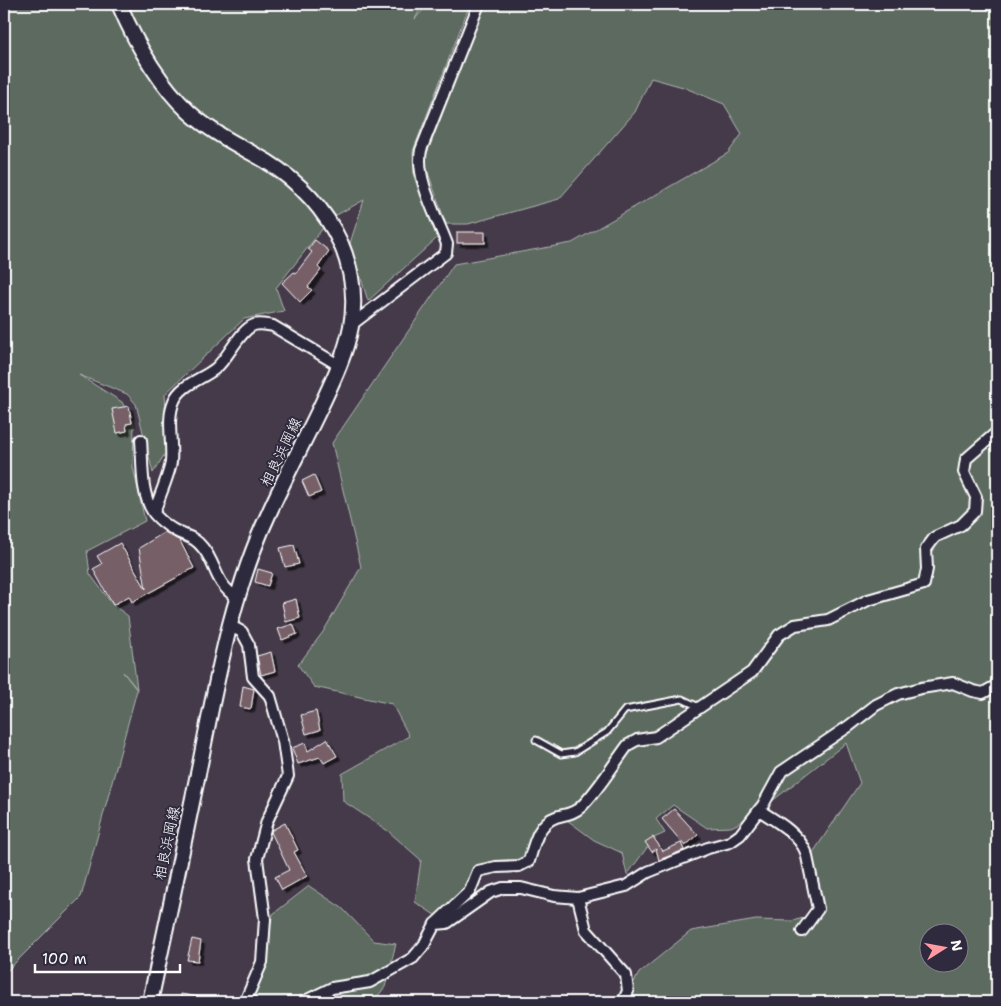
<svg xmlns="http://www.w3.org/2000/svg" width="1001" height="1006" font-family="'Shantell Sans','Klee One',sans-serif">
<defs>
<filter id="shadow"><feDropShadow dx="3.5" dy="3.5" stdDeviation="0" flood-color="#0009"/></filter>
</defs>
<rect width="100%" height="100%" fill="#453a4a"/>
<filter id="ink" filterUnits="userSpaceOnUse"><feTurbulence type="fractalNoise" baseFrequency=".02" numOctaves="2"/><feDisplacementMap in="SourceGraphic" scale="10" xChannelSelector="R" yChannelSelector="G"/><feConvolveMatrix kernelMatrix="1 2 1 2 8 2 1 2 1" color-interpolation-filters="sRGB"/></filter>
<g filter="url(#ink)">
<!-- green -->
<g fill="#5d6b61" stroke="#aeb5b0" fill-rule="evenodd">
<path d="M4 4H121L128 25 184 101 135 30 125 4H423L415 19 428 4H470L413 151 414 177 437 238 368 301 350 243 364 200 331 218 276 288 284 311 244 319 165 394 168 449 153 473 136 404 127 394 79 375 122 402 134 424 133 467 145 521 87 551 90 574 113 605 128 616 137 689 123 672 137 690 81 897 4 974Z"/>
<path d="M485 4H997V1002H623L639 973 691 931 756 920 792 921 819 914 808 860 860 783 846 743 752 817 731 827 707 828 673 805 656 819 665 833 654 838 627 875 622 853 594 840 567 820 596 787 556 817 519 866 478 871 447 923 415 902 421 860 388 831 343 801 342 774 409 736 392 704 314 687 298 665 323 632 361 567 332 443 454 264 572 243 728 153 742 134 724 104 683 87 651 78 635 112 559 199 468 224H446L424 161ZM928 934H958V964H928Z"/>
<path d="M309 886 342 908 374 941 396 944 385 987 373 1002H245L262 962 273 914Z"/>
</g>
<!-- building -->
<g fill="#775f68" stroke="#fff" filter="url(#shadow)">
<rect x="457" y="232" width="28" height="11"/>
<path d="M315 240 329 251 318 267 321 270 308 287 312 290 300 302 282 283 294 272 296 273 312 252 308 249Z"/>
<path d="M129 406 132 423 126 424 127 431 117 433 112 409Z"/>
<path d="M314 475 321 492 309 497 302 481Z"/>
<path d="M165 532 180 541 194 568 132 602 129 596 113 605 93 569 102 564 97 556 120 543 146 589 139 548Z"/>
<path d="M294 545 299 564 285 567 280 548Z"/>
<path d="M258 569 272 573 268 586 255 582Z"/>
<path d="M296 599 300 618 286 622 282 603Z"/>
<path d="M293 624 297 634 282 640 278 629Z"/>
<path d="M271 652 275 671 261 675 257 656Z"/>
<path d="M243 686 254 689 251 709 240 707Z"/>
<path d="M316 711 320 730 306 734 301 715Z"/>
<path d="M327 739 337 756 324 763 320 757 298 764 292 748 305 743 308 751Z"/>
<path d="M674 809 698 835 685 846 662 819Z"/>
<path d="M285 823 298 850 294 852 307 876 282 890 275 877 289 870 271 832 272 830Z"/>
<path d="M653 837 663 851 681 843 684 850 659 860 656 849 652 852 645 842Z"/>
<path d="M192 939 201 941 198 961 187 960Z"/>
<path d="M181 994 204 998 203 1002H180Z"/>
</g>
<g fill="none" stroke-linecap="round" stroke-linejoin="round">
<defs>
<path id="service" d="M536 740 561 754 575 752 607 732 625 710 682 699 699 707"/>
<g id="minor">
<path d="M351 325 446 253 447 244C437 217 415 178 421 150L479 4"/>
<path d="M141 440C143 463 140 492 153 512 157 518 167 526 174 530 185 537 193 535 203 548 218 567 213 581 237 598"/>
<path d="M154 513C158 499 169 476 171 462 173 442 166 420 174 401 181 384 203 379 216 368 228 358 240 330 254 325 260 323 267 325 273 326L340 366"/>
<path d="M229 625 242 632 249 645 253 677 270 696 283 741 288 776 267 821 257 859 265 919 262 962 245 1002"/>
<path d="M759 810C776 821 798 833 806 852L818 909 802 931"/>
<path d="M578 898 586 930 626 975 628 991 623 1002"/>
<path d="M435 924 447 923 491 892 503 888H521L554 896 578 898 626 886 648 872 708 848 730 842 740 835 763 805 781 772 849 726 876 705 898 694 921 688 953 683 973 691 983 693 997 685"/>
<path d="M303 1002 332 988 370 982 413 958 424 945 435 924 470 891 478 871 496 867 519 866 529 861C534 844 538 823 556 817 566 814 573 814 581 807 599 789 613 765 628 745L637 740 656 737 752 672 779 635 795 625 828 620 868 600 924 584 927 569 926 549 935 537 961 525 975 511 976 497 964 472 966 459 997 432"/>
</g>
<path id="secondary" d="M119 4C136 44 157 82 189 112 212 133 240 146 266 161 298 181 325 209 341 244 367 306 348 349 321 406 304 442 285 477 269 513 232 592 217 679 200 764 184 843 167 923 150 1002"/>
</defs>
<!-- service casing -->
<use href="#service" stroke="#fff" stroke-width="9"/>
<!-- minor casing -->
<use href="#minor" stroke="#fff" stroke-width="14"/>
<!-- secondary casing -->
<use href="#secondary" stroke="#fff" stroke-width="18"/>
<!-- service -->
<use href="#service" stroke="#2f2a3d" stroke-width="5"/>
<!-- minor -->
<use href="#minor" stroke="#2f2a3d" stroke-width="10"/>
<!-- secondary -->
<use href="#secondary" stroke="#2f2a3d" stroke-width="14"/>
</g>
</g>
<g text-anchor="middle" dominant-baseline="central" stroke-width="4" stroke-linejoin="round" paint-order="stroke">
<!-- street labels -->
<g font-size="15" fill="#fff" stroke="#2f2a3d">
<text transform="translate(281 452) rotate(-64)">相良浜岡線</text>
<text transform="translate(167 843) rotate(-78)">相良浜岡線</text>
</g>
</g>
<!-- margin -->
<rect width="1001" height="1006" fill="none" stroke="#2f2a3d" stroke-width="20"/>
<rect x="10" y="10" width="981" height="986" fill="none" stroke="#fff" stroke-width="2" filter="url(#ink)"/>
<!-- north arrow -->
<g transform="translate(944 948) rotate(79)"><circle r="24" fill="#2f2a3d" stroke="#827f8b"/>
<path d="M0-4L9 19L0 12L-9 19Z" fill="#ff9aa2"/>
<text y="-8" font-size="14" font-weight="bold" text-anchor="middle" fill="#ffffff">N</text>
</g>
<!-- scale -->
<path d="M35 964v8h145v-8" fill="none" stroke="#ffffff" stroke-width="2.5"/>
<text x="42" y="964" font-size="15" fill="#ffffff" stroke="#2f2a3d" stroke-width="4" paint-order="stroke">100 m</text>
</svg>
